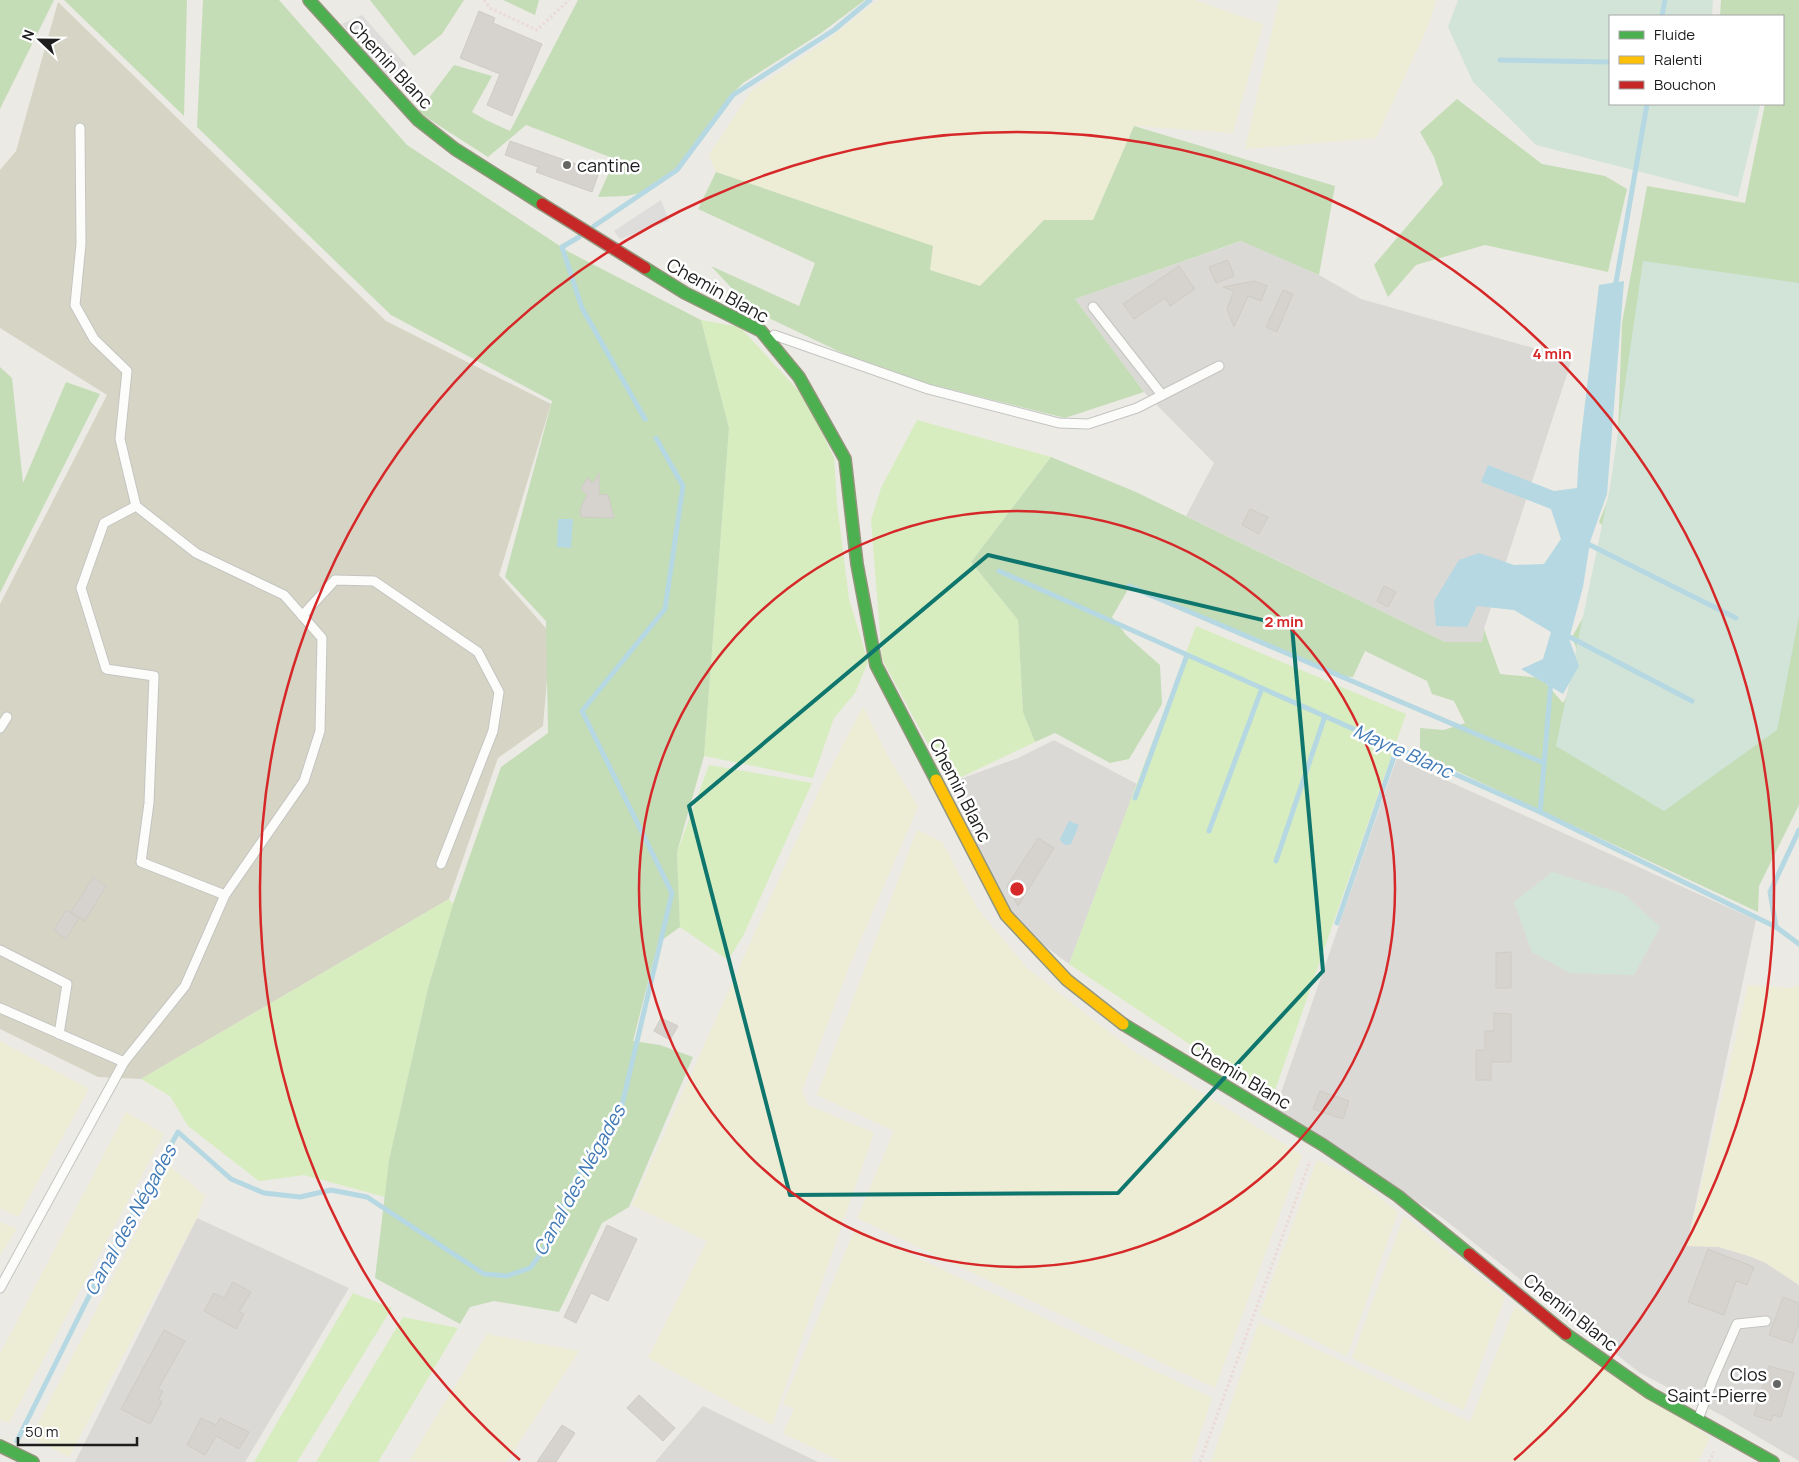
<svg xmlns="http://www.w3.org/2000/svg" width="1799" height="1462" font-family="Manrope,sans-serif">
<rect width="100%" height="100%" fill="#eceae4"/>
<!-- residential -->
<g fill="#dbd9d6">
<path d="M1242 241 1319 275 1361 299 1572 359 1484 629 1482 642H1445L1186 516 1214 463 1144 392 1075 299Z"/>
<path d="M1054 740 1137 784 1069 964 1042 944 1005 905 949 783 1018 758Z"/>
<path d="M1397 758 1756 920 1687 1245 1719 1247 1749 1256 1766 1263 1799 1285V1461L1723 1416 1640 1373 1441 1217 1275 1110Z"/>
<path d="M197 1218 349 1288 245 1462H75Z"/>
<path d="M703 1406 818 1462H655Z"/>
</g>
<!-- construction -->
<path fill="#d6d5c5" d="M58 2 386 321 551 404 499 575 551 634 543 726 498 758 449 899 141 1079 98 1077 0 1029V604L107 395 0 328V170L16 151Z"/>
<!-- farmland -->
<g fill="#ededd6">
<path d="M878 0H1195L1263 24 1233 133 1134 126 1093 221 1044 220 980 286 929 270 932 246 716 172 709 155 751 91 829 39Z"/>
<path d="M1279 0H1436L1429 24 1376 138 1245 149Z"/>
<path d="M863 707 888 756 918 807 851 962 802 1091 808 1105 874 1133 772 1425 648 1358 707 1241 632 1205 821 786Z"/>
<path d="M917 830 942 842 977 908 1027 968 1132 1050 1302 1155 1215 1388 857 1218 894 1131 817 1095Z"/>
<path d="M1748 985 1789 988 1799 986V1285L1766 1263 1749 1256 1719 1247 1687 1246Z"/>
<path d="M0 1041 89 1089 18 1217 0 1208Z"/>
<path d="M126 1112 164 1134 9 1423 0 1419V1354Z"/>
<path d="M1317 1160 1351 1175 1398 1212 1347 1356 1259 1314Z"/>
<path d="M170 1166 205 1196 197 1218 69 1457 31 1437Z"/>
<path d="M1404 1216 1505 1297 1464 1410 1352 1358Z"/>
<path d="M0 1222 17 1229 0 1255Z"/>
<path d="M855 1228 1212 1398 1191 1462H842L783 1433 794 1409 783 1404Z"/>
<path d="M1515 1306 1710 1437 1698 1462H1211L1259 1322 1470 1422Z"/>
<path d="M487 1334 579 1351 506 1462 409 1461Z"/>
</g>
<!-- grass -->
<g fill="#d7edbf">
<path d="M701 320 740 327 807 400 834 458 837 504 849 599 868 662 855 693 834 718 813 778 704 756 729 428Z"/>
<path d="M917 420 1051 457 971 562 1018 620 1023 712 1035 742 949 783 882 659 871 520 881 488Z"/>
<path d="M1196 626 1406 714 1272 1099 1069 964Z"/>
<path d="M709 765 812 783 743 936 728 960 680 927 677 852Z"/>
<path d="M449 899 453 904 428 988 389 1160 385 1197 304 1175 259 1181 188 1126 170 1096 141 1079Z"/>
<path d="M353 1293 392 1308 297 1462H254Z"/>
<path d="M403 1317 458 1328 378 1462H316Z"/>
</g>
<!-- forest -->
<g fill="#c4ddb7">
<path d="M0 0H54L0 109Z"/>
<path d="M64 0H187L184 116Z"/>
<path d="M203 0H279L407 145 569 252 701 320 729 428 704 756 677 852 680 927 658 943 633 1041 660 1045 693 1057 629 1207 602 1223 559 1312 494 1301 470 1307 460 1324 375 1278 389 1160 428 988 453 904 501 767 548 733 546 621 505 577 552 401 391 315 197 127Z"/>
<path d="M370 0H464L442 34 414 56Z"/>
<path d="M503 0H539L535 15Z"/>
<path d="M578 0H865L821 33 743 83 732 94 676 168 640 193 627 196 598 197 615 159 526 125 488 157 418 112 454 65 492 76 472 112 486 120 510 131Z"/>
<path d="M1721 0H1799V805L1759 886 1758 912 1420 754V728L1444 730 1465 723 1454 701 1432 694 1427 681 1365 651 1353 677 1338 676 1130 586 1112 617 1127 636 1160 665 1162 704 1129 759 1110 763 1055 733 1035 742 1023 712 1018 620 971 562 1051 457 1136 492 1445 642H1482L1484 629 1500 674 1541 678 1563 703 1583 666 1572 637 1589 607 1618 541 1599 522 1612 490 1618 433 1622 323 1647 186 1745 203 1765 104H1783V16H1720Z"/>
<path d="M1457 99 1542 164 1605 176 1627 189 1608 272 1485 245 1416 265 1388 297 1374 265 1443 184 1434 157 1420 132Z"/>
<path d="M1134 126 1335 186 1319 275 1241 241 1075 299 1144 392 1065 418 929 384 859 361 752 310 711 266 799 306 815 263 698 209 716 172 933 246 930 270 980 286 1044 220H1093Z"/>
<path d="M0 367 12 378 23 483 66 382 100 394 0 593Z"/>
</g>
<!-- wetland -->
<g fill="#d2e4d8">
<path d="M1458 0H1713L1712 16H1610V104H1758L1760 106 1738 197 1536 145 1473 82 1448 27Z"/>
<path d="M1643 261 1799 283V616L1777 730 1664 811 1556 746 1610 487Z"/>
<path d="M1552 872 1624 894 1660 927 1634 975 1570 973 1532 952 1514 902Z"/>
</g>
<!-- parking -->
<g fill="#dedddb">
<path d="M362 15 407 66 387 78 342 24Z"/>
<path d="M661 200 669 221 620 239 614 231Z"/>
</g>
<!-- water -->
<g fill="#b5d8e2">
<path d="M1624 281 1607 494 1590 542 1583 587 1569 639 1579 666 1563 694 1521 669 1543 659 1551 632 1514 610 1477 606 1467 627 1436 626 1434 601 1459 560 1479 553 1514 565 1544 564 1561 539 1551 509 1481 482 1488 465 1554 491 1577 488 1579 454 1599 285Z"/>
<path d="M558 519H573L571 548 557 547Z"/>
<path d="M1069 821 1079 825 1071 844 1066 845 1062 843 1060 839Z"/>
</g>
<g fill="none" stroke-linecap="round" stroke-linejoin="round">
<!-- stream -->
<g stroke="#b5d8e2" stroke-width="5">
<path d="M1662 16 1665 0"/>
<path d="M1500 60 1610 62"/>
<path d="M594 226 677 170 733 95 834 30 870 0"/>
<path d="M579 237 562 247 582 308 645 419"/>
<path d="M1615 288 1647 104"/>
<path d="M1584 542 1736 618"/>
<path d="M999 571 1540 812 1776 927 1799 944"/>
<path d="M1129 586 1544 763"/>
<path d="M1564 634 1692 701"/>
<path d="M1135 798 1187 655"/>
<path d="M1540 812 1551 681"/>
<path d="M1209 831 1262 688"/>
<path d="M1276 861 1325 716"/>
<path d="M1337 923 1397 748"/>
<path d="M1776 927 1770 892 1799 830"/>
<path d="M17 1441 94 1286 178 1132 231 1179 264 1193 300 1197 331 1190 367 1197 484 1274 507 1276 530 1268 543 1251 574 1182 622 1105 672 893 582 711 665 609 683 486 656 438"/>
</g>
</g>
<!-- building -->
<g fill="#d6d3cf" stroke="#cfcbc5">
<path d="M479 11 495 18 493 23 542 44 512 116 487 105 500 74 460 58Z"/>
<path d="M510 141 599 172 592 192 536 172 538 167 505 155Z"/>
<path d="M1228 260 1234 276 1216 283 1209 267Z"/>
<path d="M1179 266 1195 289 1170 306 1165 298 1134 319 1123 304Z"/>
<path d="M1254 281 1267 286 1261 301 1248 296 1234 327 1227 309 1234 291 1223 287Z"/>
<path d="M1283 290 1293 294 1277 332 1266 327Z"/>
<path d="M599 473V494L608 495 614 518 581 517 580 509 587 495 581 489 587 478 593 483Z"/>
<path d="M1250 509 1268 517 1259 534 1242 525Z"/>
<path d="M1384 586 1396 592 1388 607 1377 601Z"/>
<path d="M1038 838 1054 848 1018 906 1007 886Z"/>
<path d="M93 877 106 886 85 921 71 912Z"/>
<path d="M66 910 79 918 66 939 54 930Z"/>
<path d="M1511 952V988H1496V953Z"/>
<path d="M1494 1013 1511 1014V1062H1491V1080H1476V1050H1485V1031H1494Z"/>
<path d="M661 1018 678 1026 670 1040 654 1031Z"/>
<path d="M1320 1091 1349 1101 1343 1119 1313 1109Z"/>
<path d="M607 1225 637 1239 608 1301 591 1293 576 1323 564 1317Z"/>
<path d="M1708 1249 1754 1267 1747 1285 1736 1281 1724 1315 1688 1302Z"/>
<path d="M233 1282 251 1292 239 1312 244 1314 236 1329 204 1311 214 1293 224 1298Z"/>
<path d="M1783 1297 1799 1303V1323L1792 1343 1769 1335Z"/>
<path d="M164 1330 185 1341 158 1389 163 1391 159 1399 162 1402 150 1424 121 1409Z"/>
<path d="M1769 1366 1794 1373 1781 1417 1773 1415 1771 1421 1754 1415Z"/>
<path d="M639 1395 675 1428 663 1441 627 1408Z"/>
<path d="M201 1418 216 1425 220 1418 249 1432 239 1449 216 1436 205 1455 187 1445Z"/>
<path d="M562 1425 575 1433 556 1462H537Z"/>
</g>
<g fill="none" stroke-linecap="round" stroke-linejoin="round">
<defs>
<g id="lane">
<path d="M80 128 81 244 75 305 94 339 127 371 120 439 136 506"/>
<path d="M1093 307 1162 395"/>
<path d="M774 335 928 389 1059 423 1088 424 1137 408 1219 366"/>
<path d="M302 616 335 580 374 581 478 652 499 692 493 731 441 864"/>
<path d="M0 728 7 717"/>
<path d="M0 950 67 984 59 1034"/>
<path d="M0 1008 124 1062 0 1288"/>
<path d="M124 1062 185 986 225 895 304 781 320 731 322 638 284 595 196 553 136 506 104 523 81 588 106 669 154 676 149 803 141 862 225 895"/>
<path d="M1699 1417 1713 1379 1737 1324 1766 1321"/>
</g>
<g id="fast">
<path d="M309 0 418 120 455 149 542 204"/>
<path d="M645 268 685 293 761 331 799 377 845 459 857 564 876 665 936 780"/>
<path d="M1123 1024 1323 1145 1398 1196 1469 1254"/>
<path d="M1566 1334 1650 1393 1773 1462"/>
<path d="M0 1446 33 1462"/>
</g>
<path id="slow" d="M936 780 1006 915 1067 980 1123 1024"/>
<g id="jam">
<path d="M542 204 645 268"/>
<path d="M1469 1254 1566 1334"/>
</g>
</defs>
<!-- lane casing -->
<use href="#lane" stroke="#c4c4c1" stroke-width="11"/>
<!-- fast casing -->
<use href="#fast" stroke="#93957c" stroke-width="14"/>
<!-- slow casing -->
<use href="#slow" stroke="#93957c" stroke-width="14"/>
<!-- jam casing -->
<use href="#jam" stroke="#93957c" stroke-width="14"/>
<!-- path -->
<g stroke="#ebdad6" stroke-width="3" stroke-dasharray="2.5 2.5" stroke-linecap="butt">
<path d="M484 0 490 8 537 30 569 0"/>
<path d="M1200 1462 1310 1161"/>
<path d="M1709 1462 1714 1452"/>
</g>
<!-- lane -->
<use href="#lane" stroke="#fcfcfb" stroke-width="9"/>
<!-- fast -->
<use href="#fast" stroke="#4caf50" stroke-width="11"/>
<!-- slow -->
<use href="#slow" stroke="#ffc107" stroke-width="11"/>
<!-- jam -->
<use href="#jam" stroke="#c62828" stroke-width="11"/>
</g>
<!-- marked area -->
<path fill="none" stroke="#0f766e" stroke-width="4" stroke-linejoin="round" d="M988 555 1292 627 1323 971 1118 1193 790 1195 689 806Z"/>
<!-- distance rings -->
<g fill="none" stroke="#d62828" stroke-width="2.5">
<circle cx="1017" cy="889" r="378"/>
<path d="M520 1460A757 757 0 1 1 1514 1460"/>
</g>
<!-- markers -->
<g fill="#656563" stroke="#fff" stroke-width="2">
<circle cx="567" cy="165" r="5"/>
<circle cx="1777" cy="1384" r="5"/>
</g>
<g text-anchor="middle" dominant-baseline="central" stroke-width="5" stroke-linejoin="round" paint-order="stroke">
<!-- street labels -->
<g font-size="18" fill="#1d1d1d" stroke="#fff">
<text transform="translate(391 64) rotate(47)">Chemin Blanc</text>
<text transform="translate(718 290) rotate(29)">Chemin Blanc</text>
<text transform="translate(961 790) rotate(63)">Chemin Blanc</text>
<text transform="translate(1241 1075) rotate(31)">Chemin Blanc</text>
<text transform="translate(1571 1312) rotate(38)">Chemin Blanc</text>
</g>
<!-- poi labels -->
<g font-size="18" fill="#1d1d1d" stroke="#fff" text-anchor="start">
<text x="577" y="165">cantine</text>
<text x="1767" y="1374" text-anchor="end">Clos<tspan x="1767" dy="21">Saint-Pierre</tspan></text>
</g>
<!-- water labels -->
<g font-size="19" font-style="italic" fill="#4079b5" stroke="#fff">
<text transform="translate(1403 751) rotate(24)">Mayre Blanc</text>
<text transform="translate(579 1180) rotate(-61)">Canal des Négades</text>
<text transform="translate(130 1220) rotate(-61)">Canal des Négades</text>
</g>
</g>
<circle cx="1017" cy="889" r="8" fill="#d62828" stroke="#fff" stroke-width="2.5"/>
<g font-size="15" text-anchor="middle" font-weight="bold" fill="#d62828" stroke="#fff" stroke-width="5" stroke-linejoin="round" paint-order="stroke">
<text x="1552" y="359">4 min</text>
<text x="1284" y="627">2 min</text>
</g>
<!-- legend -->
<rect x="1609" y="15" width="175" height="90" fill="#ffffff" stroke="#a5a5a5"/>
<rect x="1619" y="31" width="25" height="8" fill="#4caf50" stroke="#a5a5a5"/>
<text x="1654" y="40" font-size="15" fill="#1d1d1d">Fluide</text>
<rect x="1619" y="56" width="25" height="8" fill="#ffc107" stroke="#a5a5a5"/>
<text x="1654" y="65" font-size="15" fill="#1d1d1d">Ralenti</text>
<rect x="1619" y="81" width="25" height="8" fill="#c62828" stroke="#a5a5a5"/>
<text x="1654" y="90" font-size="15" fill="#1d1d1d">Bouchon</text>
<!-- north arrow -->
<g transform="translate(40 40) rotate(292)" stroke="#ffffff" stroke-width="4" paint-order="stroke">
<path d="M0-4L9 19L0 12L-9 19Z" fill="#1d1d1d"/>
<text y="-8" font-size="14" font-weight="bold" text-anchor="middle" fill="#1d1d1d">N</text>
</g>
<!-- scale -->
<path d="M18 1437v8h119v-8" fill="none" stroke="#1d1d1d" stroke-width="2.5"/>
<text x="25" y="1437" font-size="15" fill="#1d1d1d" stroke="#ffffff" stroke-width="4" paint-order="stroke">50 m</text>
</svg>
